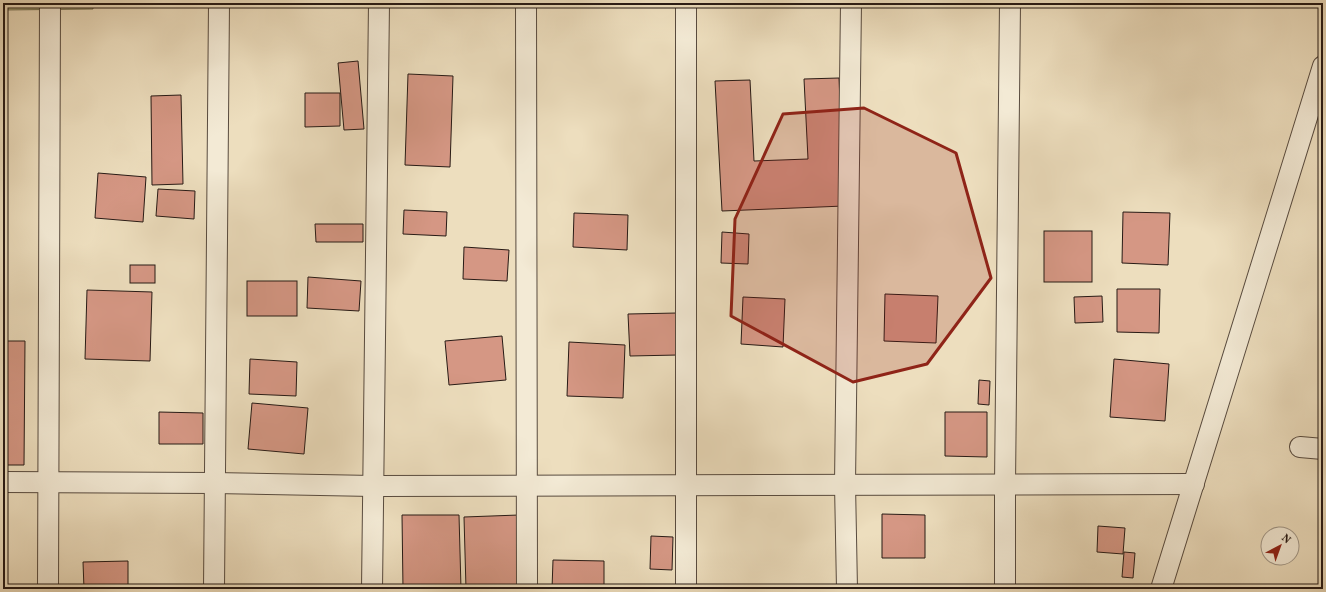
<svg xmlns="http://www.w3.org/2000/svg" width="1326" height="592" font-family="Vollkorn,serif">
<rect width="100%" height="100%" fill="#eddebe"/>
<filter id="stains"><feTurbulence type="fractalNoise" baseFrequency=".005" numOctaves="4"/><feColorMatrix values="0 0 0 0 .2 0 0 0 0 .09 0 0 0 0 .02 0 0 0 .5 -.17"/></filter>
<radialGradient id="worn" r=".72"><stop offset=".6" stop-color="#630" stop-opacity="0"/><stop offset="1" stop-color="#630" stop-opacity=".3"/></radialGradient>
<!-- green -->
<path fill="#bcc08f" stroke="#726d52" d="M3 3H93V9L3 10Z"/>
<!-- building -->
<g fill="#d59784" stroke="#271a15">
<path d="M358 61 364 129 344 130 338 63Z"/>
<path d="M408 74 453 76 450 167 405 165Z"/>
<path d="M839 78 844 206 722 211 715 81 750 80 754 161 808 159 804 79Z"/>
<path d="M305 93H340V126L305 127Z"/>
<path d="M181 95 183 184 152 185 151 96Z"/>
<path d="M98 173 146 177 143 222 95 218Z"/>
<path d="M158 189 195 191 194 219 156 216Z"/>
<path d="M404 210 447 212 446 236 403 234Z"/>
<path d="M1123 212 1170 213 1168 265 1122 263Z"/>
<path d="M574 213 628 215 627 250 573 247Z"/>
<path d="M315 224H363V242H316Z"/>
<rect x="1044" y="231" width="48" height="51"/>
<path d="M722 232 749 234 748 264 721 263Z"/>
<path d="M464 247 509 250 507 281 463 279Z"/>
<rect x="130" y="265" width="25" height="18"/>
<path d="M308 277 361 281 359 311 307 308Z"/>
<rect x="247" y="281" width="50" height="35"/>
<path d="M1117 289H1160L1159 333 1117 332Z"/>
<path d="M87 290 152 292 150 361 85 359Z"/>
<path d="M885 294 938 296 936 343 884 341Z"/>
<path d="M1102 296 1103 322 1075 323 1074 297Z"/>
<path d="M743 297 785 299 783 347 741 344Z"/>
<path d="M677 313 678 355 630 356 628 314Z"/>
<path d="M502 336 506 380 449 385 445 341Z"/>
<path d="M3 341H25L24 465H3Z"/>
<path d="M569 342 625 345 623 398 567 396Z"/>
<path d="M250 359 297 362 296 396 249 394Z"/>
<path d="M1114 359 1169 364 1165 421 1110 417Z"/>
<path d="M979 380 990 381 989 405 978 404Z"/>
<path d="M252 403 308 408 304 454 248 449Z"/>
<path d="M159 412 203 413V444H159Z"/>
<path d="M945 412H987V457L945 456Z"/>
<path d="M882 514 925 515V558H882Z"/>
<path d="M402 515H459L461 589H403Z"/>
<path d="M519 515 522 589H466L464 517Z"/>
<path d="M1098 526 1125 528 1123 554 1097 552Z"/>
<path d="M651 536 673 537 672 570 650 569Z"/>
<path d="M1124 552 1135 553 1133 578 1122 577Z"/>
<path d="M553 560 604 561V589H552Z"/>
<path d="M128 561V589H84L83 562Z"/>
<rect x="142" y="588" width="57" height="1"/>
<rect x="891" y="588" width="30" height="1"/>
</g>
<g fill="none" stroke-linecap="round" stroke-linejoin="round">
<defs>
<g id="minor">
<path d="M526 3 527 589"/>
<path d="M686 3V589"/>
<path d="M1300 447 1323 449"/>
<path d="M3 482 214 483 373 486 1194 484"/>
<path d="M48 589 50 3"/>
<path d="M214 589 219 3"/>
<path d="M372 589 379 3"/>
<path d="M847 589 845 484 851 3"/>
<path d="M1005 589V484L1010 3"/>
<path d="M1161 589 1323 66"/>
</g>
</defs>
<!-- minor casing -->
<use href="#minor" stroke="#584b3f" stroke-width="22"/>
<!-- minor -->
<use href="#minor" stroke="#f3ead5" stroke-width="20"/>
</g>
<!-- marked area -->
<path fill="#8f2418" fill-opacity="0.2" stroke="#8f2418" stroke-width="3" stroke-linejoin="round" d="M864 108 956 153 991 278 927 364 853 382 731 316 735 219 783 114Z"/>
<!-- margin -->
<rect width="1326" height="592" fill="none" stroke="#eddebe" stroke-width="16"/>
<rect x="4" y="4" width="1318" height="584" fill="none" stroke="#271a15" stroke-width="2"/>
<rect x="8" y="8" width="1310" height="576" fill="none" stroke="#271a15"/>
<!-- north arrow -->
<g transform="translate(1280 546) rotate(41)"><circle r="19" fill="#f3ead5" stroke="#a19788"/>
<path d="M0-3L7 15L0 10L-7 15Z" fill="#8f2418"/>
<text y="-6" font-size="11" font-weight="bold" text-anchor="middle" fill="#271a15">N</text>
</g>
<rect width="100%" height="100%" filter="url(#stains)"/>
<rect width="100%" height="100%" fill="url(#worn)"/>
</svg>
